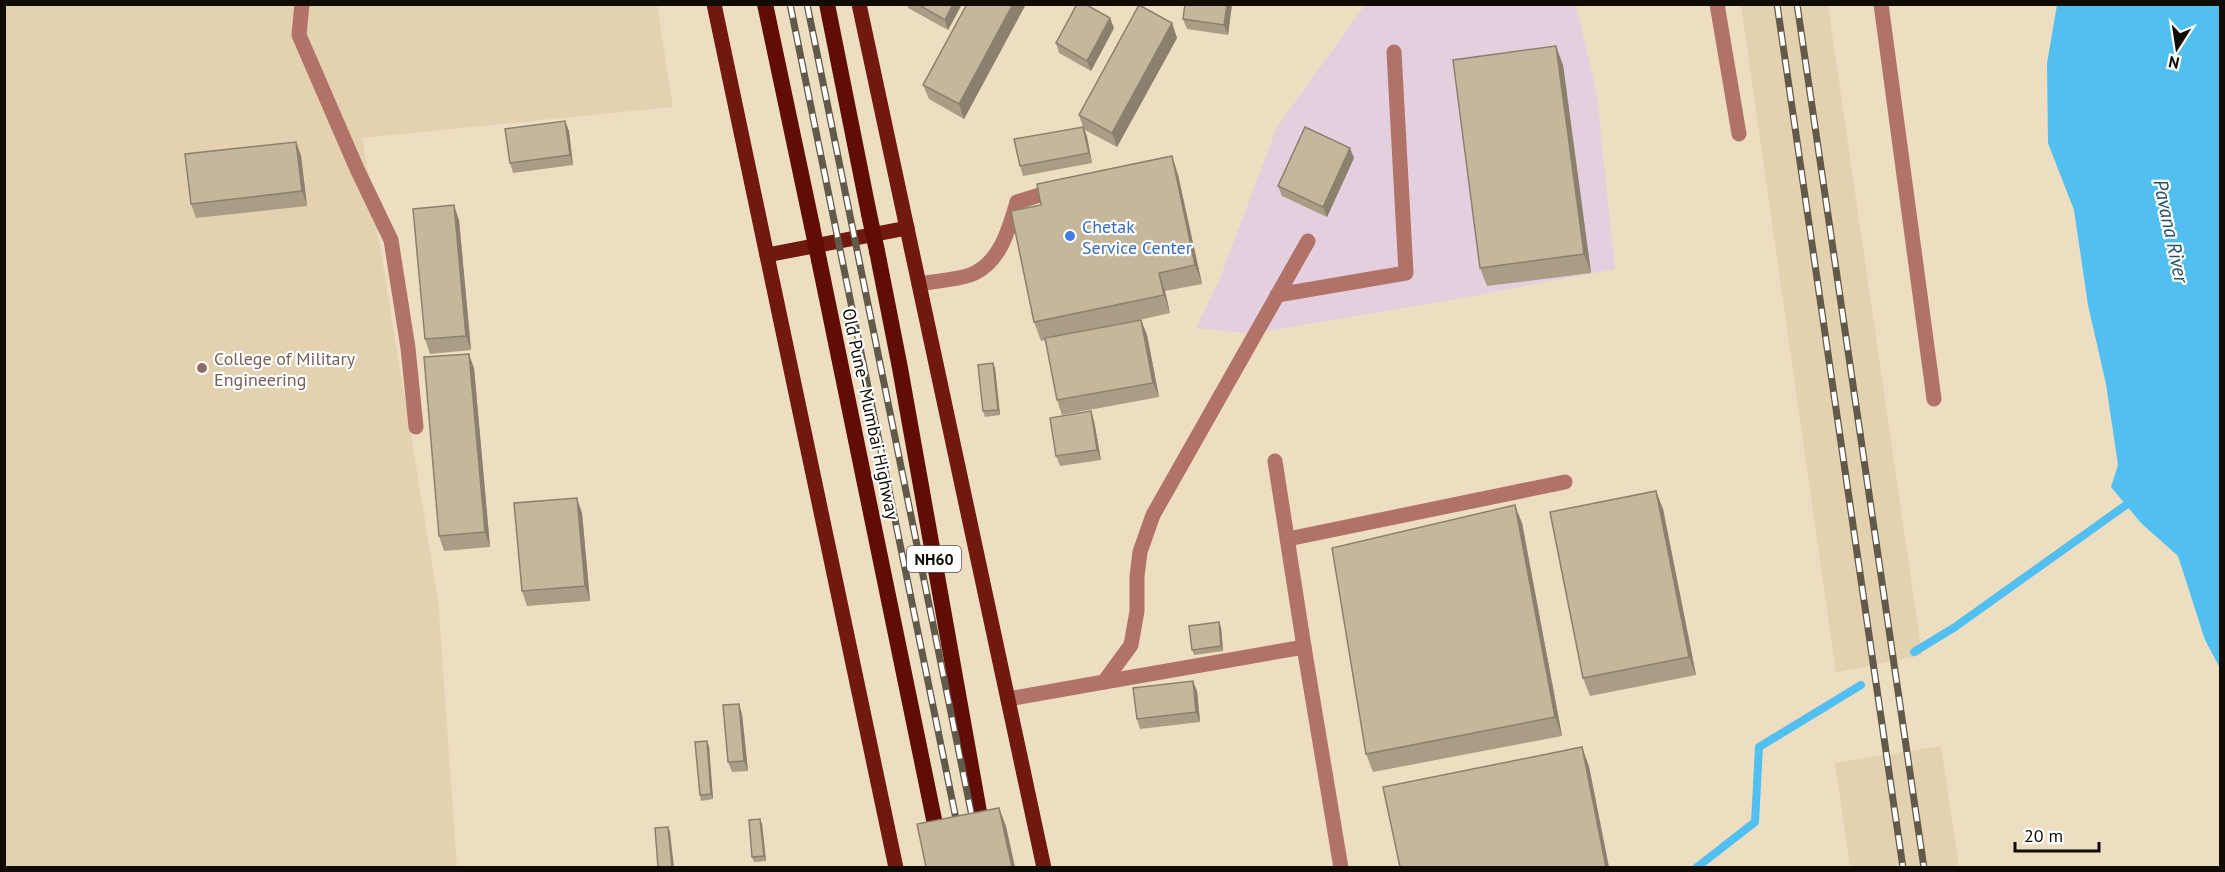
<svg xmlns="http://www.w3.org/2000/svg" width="2225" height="872" font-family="'PT Sans',sans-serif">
<rect width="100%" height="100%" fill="#eddec2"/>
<!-- industrial -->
<path fill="#e3cfde" d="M1365 5H1576L1597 95 1615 269 1457 299 1251 334 1196 328 1220 278 1277 127Z"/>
<!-- built -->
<g fill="#e4d1af">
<path d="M5 5H657L673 107 362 138 438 599 457 867 5 868Z"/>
<path d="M1741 5H1828L1922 655 1836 673Z"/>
<path d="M1941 746 1959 867H1850L1835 763Z"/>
</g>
<!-- water -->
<path fill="#51c0f0" d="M2057 5H2220V668L2205 640 2178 556 2141 523 2111 487 2118 465 2106 384 2088 305 2074 210 2048 143 2047 63Z"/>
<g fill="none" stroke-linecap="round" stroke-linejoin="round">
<!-- stream -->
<g stroke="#51c0f0" stroke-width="8">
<path d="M1914 652 1955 627 2133 500"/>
<path d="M1696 868 1755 822 1759 747 1861 685"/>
</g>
<!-- service -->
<g stroke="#b17368" stroke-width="15">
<path d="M302 4 299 35 357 169 391 240 408 348 416 427"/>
<path d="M919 284C935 281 955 280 970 275 1000 264 1009 229 1017 202L1046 193"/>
<path d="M1277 295 1406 273 1394 52"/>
<path d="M1275 461 1304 647"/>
<path d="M1288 539 1565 482"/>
<path d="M1104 682 1304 647 1341 868"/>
<path d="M1008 699 1104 682 1131 645 1137 611V576L1140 552 1153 515 1308 241"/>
</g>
<!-- minor -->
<g stroke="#b17368" stroke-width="15">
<path d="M1717 4 1739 134"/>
<path d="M1881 4 1934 399"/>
</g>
<!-- primary -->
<g stroke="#71190f" stroke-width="15">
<path d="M714 4 896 868"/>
<path d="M859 4 1044 868"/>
<path d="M767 255 907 228"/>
</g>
<!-- trunk -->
<g stroke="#600d08" stroke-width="16">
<path d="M765 4 812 226"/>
<path d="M827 4 869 214"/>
<path d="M877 251 900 368 989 868"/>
<path d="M819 260 944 868"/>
</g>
<defs>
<g id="rail">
<path d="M790 4 966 868"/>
<path d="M807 4 975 831"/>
<path d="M1777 4 1903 868"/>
<path d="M1797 4 1924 868"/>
</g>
</defs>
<!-- rail casing -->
<use href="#rail" stroke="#615949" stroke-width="7"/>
<!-- rail -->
<use href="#rail" stroke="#fff" stroke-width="4.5" stroke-dasharray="14" stroke-linecap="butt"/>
<!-- trunk-bridge -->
<g stroke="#600d08" stroke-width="16">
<path d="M869 214 877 251"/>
<path d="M812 226 819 260"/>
</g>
</g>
<!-- wall -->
<g fill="#a99d86">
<path d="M907 4H962L948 30 908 8Z"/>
<path d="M967 4H1026L964 119 929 99 923 85Z"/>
<path d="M1185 4H1232L1228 35 1187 29 1183 19Z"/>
<path d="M1172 23 1177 38 1117 147 1085 130 1087 137 1092 163 1023 176 1020 166 1083 127 1079 115Z"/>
<path d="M1114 28 1091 71 1059 53 1056 43Z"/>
<path d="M1563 65 1591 273 1487 286 1480 268Z"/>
<path d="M565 121 569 131 573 165 513 173 510 163Z"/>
<path d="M296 142 301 156 307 206 196 218 191 204Z"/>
<path d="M1172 156 1178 175 1202 284 1165 291 1170 313 1113 326 1141 320 1147 335 1159 397 1062 415 1057 400 1046 340 1041 341 1034 322 1041 205Z"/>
<path d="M1354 158 1327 217 1282 196 1278 186Z"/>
<path d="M459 220 471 350 430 354 425 339Z"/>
<path d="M474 368 490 547 444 551 439 536Z"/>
<path d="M995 368 1000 415 985 417 983 411Z"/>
<path d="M1091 411 1094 421 1101 460 1060 466 1056 456Z"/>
<path d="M1663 509 1696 675 1590 696 1583 678Z"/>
<path d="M582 513 590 601 527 606 522 591Z"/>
<path d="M1522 523 1562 736 1373 772 1366 754Z"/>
<path d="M1221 627 1223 651 1194 655 1192 650Z"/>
<path d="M1197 691 1200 722 1140 729 1137 719Z"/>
<path d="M742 714 748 771 732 772 728 762Z"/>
<path d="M709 746 713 799 701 801 700 795Z"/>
<path d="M762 824 766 861 754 862 752 857Z"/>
</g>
<!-- shaded-wall -->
<g fill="#8a806d">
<path d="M953 4H962L948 30 945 20Z"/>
<path d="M1013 4H1026L964 119 959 104Z"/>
<path d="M1227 4H1232L1228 35 1224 25Z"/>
<path d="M1110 18 1114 28 1091 71 1087 61Z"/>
<path d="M1172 23 1177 38 1117 147 1112 133Z"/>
<path d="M1556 46 1563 65 1591 273 1584 254Z"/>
<path d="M565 121 569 131 573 165 570 155Z"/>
<path d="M1083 127 1087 137 1092 163 1089 153Z"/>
<path d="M296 142 301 156 307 206 302 191Z"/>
<path d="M1350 148 1354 158 1327 217 1323 207Z"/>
<path d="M1172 156 1178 175 1202 284 1195 265Z"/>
<path d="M454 205 459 220 471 350 466 336Z"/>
<path d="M1159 273 1165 291 1170 313 1164 295Z"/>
<path d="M1141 320 1147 335 1159 397 1153 383Z"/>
<path d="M469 354 474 368 490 547 485 532Z"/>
<path d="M993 363 995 368 1000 415 998 410Z"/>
<path d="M1091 411 1094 421 1101 460 1097 450Z"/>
<path d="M1656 491 1663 509 1696 675 1689 657Z"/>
<path d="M577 498 582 513 590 601 585 586Z"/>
<path d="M1515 505 1522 523 1562 736 1555 717Z"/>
<path d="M1219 622 1221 627 1223 651 1221 646Z"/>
<path d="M1193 681 1197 691 1200 722 1196 712Z"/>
<path d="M739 704 742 714 748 771 744 761Z"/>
<path d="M707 741 709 746 713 799 711 794Z"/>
<path d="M1582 747 1589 766 1609 867H1606Z"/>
<path d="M999 808 1006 826 1015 867H1012Z"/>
<path d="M760 819 762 824 766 861 764 856Z"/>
<path d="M668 827 670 832 674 867H672Z"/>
</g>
<!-- building -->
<g fill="#c5b79c" stroke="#8a806d" stroke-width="1.5">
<path d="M917 4H953L945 20Z"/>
<path d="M967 4H1013L959 104 923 85Z"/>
<path d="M1077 4H1085L1110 18 1087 61 1056 43Z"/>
<path d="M1185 4H1227L1224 25 1183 19Z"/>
<path d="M1139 5 1172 23 1112 133 1079 115Z"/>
<path d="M1556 46 1584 254 1480 268 1453 60Z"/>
<path d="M565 121 570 155 510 163 505 129Z"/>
<path d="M1083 127 1089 153 1020 166 1014 139Z"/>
<path d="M1305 127 1350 148 1323 207 1278 186Z"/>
<path d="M296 142 302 191 191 204 185 154Z"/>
<path d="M1172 156 1195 265 1159 273 1164 295 1034 322 1011 211 1041 205 1037 184Z"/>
<path d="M454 205 466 336 425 339 413 209Z"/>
<path d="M1141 320 1153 383 1057 400 1045 338Z"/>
<path d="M469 354 485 532 439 536 424 357Z"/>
<path d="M993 363 998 410 983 411 978 365Z"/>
<path d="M1091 411 1097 450 1056 456 1050 418Z"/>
<path d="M1656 491 1689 657 1583 678 1550 512Z"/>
<path d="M577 498 585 586 522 591 514 503Z"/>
<path d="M1515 505 1555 717 1366 754 1332 548Z"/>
<path d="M1219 622 1221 646 1192 650 1189 626Z"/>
<path d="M1193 681 1196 712 1137 719 1133 688Z"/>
<path d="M739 704 744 761 728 762 723 705Z"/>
<path d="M707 741 711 794 700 795 695 742Z"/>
<path d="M1582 747 1606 867H1400L1383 787Z"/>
<path d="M999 808 1012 867H926L917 824Z"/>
<path d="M760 819 764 856 752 857 749 820Z"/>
<path d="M668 827 672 867H658L655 828Z"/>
</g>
<!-- markers -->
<circle fill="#3f7fe0" stroke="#fff" stroke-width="2" cx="1070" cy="236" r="6"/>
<circle fill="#8d6e63" stroke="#fff" stroke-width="2" cx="202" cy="368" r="6"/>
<g text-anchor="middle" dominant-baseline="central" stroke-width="4.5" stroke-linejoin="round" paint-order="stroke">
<!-- shield labels -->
<rect fill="#fff" stroke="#58544f" stroke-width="1.5" x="907" y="546" width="54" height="26" rx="4.5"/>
<g font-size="16" font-weight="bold" fill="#100b03">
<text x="934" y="559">NH60</text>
</g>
<!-- shop labels -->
<g font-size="18" fill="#366cbe" stroke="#fff" text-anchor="start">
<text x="1082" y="226">Chetak<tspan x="1082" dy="21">Service Center</tspan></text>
</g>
<!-- education labels -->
<g font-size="18" fill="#785e54" stroke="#fff" text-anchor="start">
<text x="214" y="358">College of Military<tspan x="214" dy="21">Engineering</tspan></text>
</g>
<!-- street labels -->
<g font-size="18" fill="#100b03" stroke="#fff">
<text transform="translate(871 414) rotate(78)">Old Pune–Mumbai Highway</text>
</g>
<!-- water labels -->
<g font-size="20" font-style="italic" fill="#235165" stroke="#fff">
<text transform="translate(2171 231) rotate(78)">Pavana River</text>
</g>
</g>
<!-- border -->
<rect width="2225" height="872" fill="none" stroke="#100b03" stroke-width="12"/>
<!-- north arrow -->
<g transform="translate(2177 48) rotate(192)" stroke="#ffffff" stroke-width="4.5" paint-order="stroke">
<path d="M0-4.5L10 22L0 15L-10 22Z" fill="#100b03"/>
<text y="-9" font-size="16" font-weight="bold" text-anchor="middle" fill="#100b03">N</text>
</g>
<!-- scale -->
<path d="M2015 842v9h84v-9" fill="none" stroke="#100b03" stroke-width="3"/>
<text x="2024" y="842" font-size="18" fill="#100b03" stroke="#ffffff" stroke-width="4.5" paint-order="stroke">20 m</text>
</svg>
